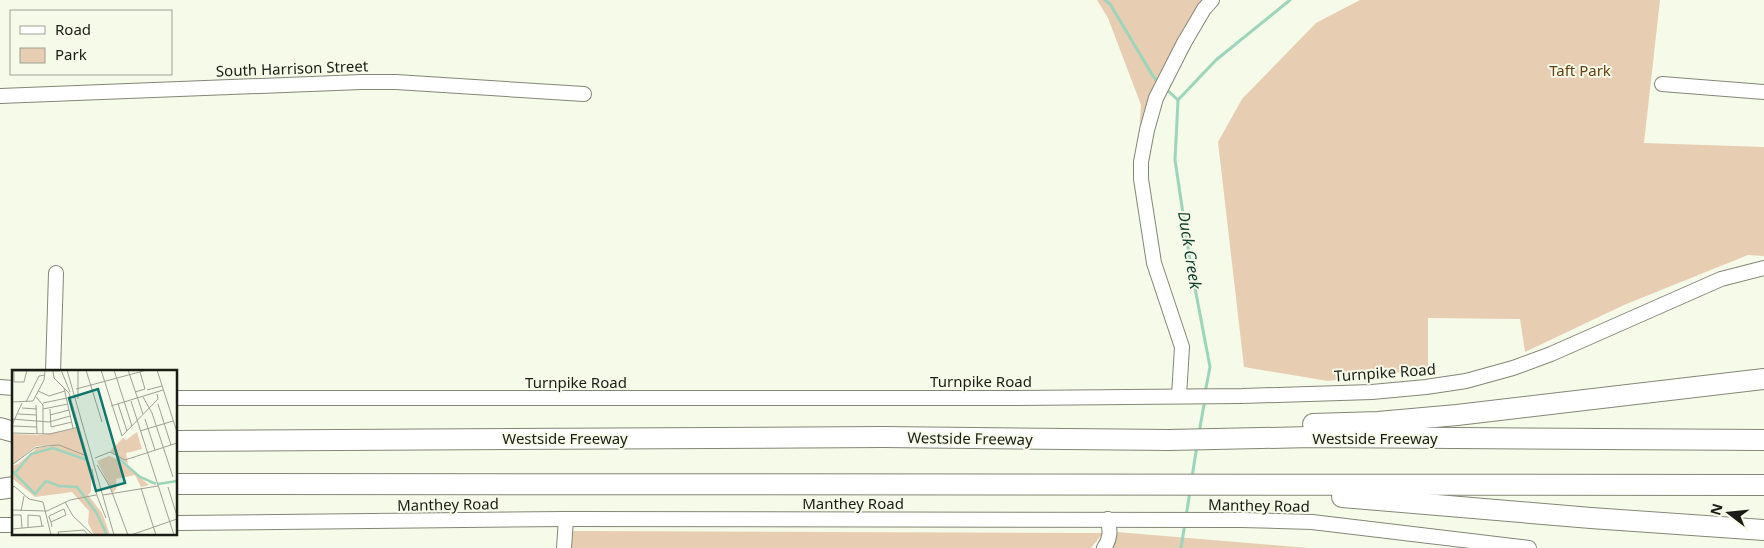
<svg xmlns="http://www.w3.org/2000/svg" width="1764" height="548" font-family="'Noto Sans',sans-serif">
<rect width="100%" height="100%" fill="#f6fae8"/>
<!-- green -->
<g fill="#e7cdb2">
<path d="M1097 0H1218L1192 28 1156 111 1137 164 1141 105 1108 18Z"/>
<path d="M1360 0H1660L1644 143 1764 147V256L1748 255 1624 305 1525 352 1520 319 1428 318V369L1328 381 1244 367 1218 142 1242 99 1316 23Z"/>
<path d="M572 531 1103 533 1091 548H571Z"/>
<path d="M1117 532 1309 548H1104Z"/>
</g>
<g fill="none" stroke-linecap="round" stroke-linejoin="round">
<!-- stream -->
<g stroke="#9cd5bb" stroke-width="3">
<path d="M1105 0 1110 4 1153 76 1159 83"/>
<path d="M1166 89 1178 100"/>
<path d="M1205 393 1210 367 1191 267 1175 160 1178 100 1216 60 1290 0"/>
<path d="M1199 433 1205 399"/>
<path d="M1192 477 1197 446"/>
<path d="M1186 517 1190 491"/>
<path d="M1181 548 1185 523"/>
</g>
<defs>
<g id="minor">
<path d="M1662 84 1764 92"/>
<path d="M0 96 361 82H396L584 94"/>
<path d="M53 372 56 273"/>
<path d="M0 387 14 388"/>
<path d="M1179 396 1182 347 1154 263 1141 179V162L1147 130 1156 98 1184 43 1204 9 1212 0"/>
<path d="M176 398H1005L1242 396 1372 392 1426 387 1466 381 1513 368 1551 354 1721 279 1764 268"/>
<path d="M176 523 566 519 1242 520 1312 522 1529 548"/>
<path d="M0 525H14"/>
<path d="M564 548 566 519"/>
<path d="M1104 548C1111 538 1110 531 1108 519"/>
</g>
<g id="highway">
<path d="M1313 424 1378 422 1457 415 1764 379"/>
<path d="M0 428 14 432"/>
<path d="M176 441 883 437 1169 440 1312 437 1764 440"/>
<path d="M176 484 1764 485"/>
<path d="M0 489 14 487"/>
<path d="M1342 497 1591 518 1764 530"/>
</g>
</defs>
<!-- minor casing -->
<use href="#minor" stroke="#838676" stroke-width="16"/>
<!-- highway casing -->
<use href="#highway" stroke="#838676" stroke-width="22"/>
<!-- minor -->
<use href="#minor" stroke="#fff" stroke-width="14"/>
<!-- highway -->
<use href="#highway" stroke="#fff" stroke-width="20"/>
</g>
<g text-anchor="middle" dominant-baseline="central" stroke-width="4" stroke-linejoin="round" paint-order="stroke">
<!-- street labels -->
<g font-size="15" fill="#1b1c16" stroke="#f6fae8">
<text transform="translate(292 68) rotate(-2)">South Harrison Street</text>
<text transform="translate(1385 372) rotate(-4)">Turnpike Road</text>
<text x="981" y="381">Turnpike Road</text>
<text x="576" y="382">Turnpike Road</text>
<text x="565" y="438">Westside Freeway</text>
<text transform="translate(970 438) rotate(1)">Westside Freeway</text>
<text x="1375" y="438">Westside Freeway</text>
<text x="853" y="503">Manthey Road</text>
<text transform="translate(448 504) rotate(-1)">Manthey Road</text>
<text transform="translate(1259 505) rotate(1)">Manthey Road</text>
</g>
<!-- park labels -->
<g font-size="15" fill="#664012" stroke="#f6fae8">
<text x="1580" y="70">Taft Park</text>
</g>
<!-- water labels -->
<g font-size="16" font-style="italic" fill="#0e3e2c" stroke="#f6fae8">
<text transform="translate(1190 250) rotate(81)">Duck Creek</text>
</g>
</g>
<!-- overview -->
<g transform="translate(12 370)">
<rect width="165" height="165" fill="#f6fae8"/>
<path d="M66 58 79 107V122L76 125 90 143 98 165H82L76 153 77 141 60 122 23 127 0 108V96L6 94 25 78 46 75 24 76 0 95V64L28 65ZM125 62 130 79 114 83 116 94 98 81 111 68 114 70ZM97 86 105 89 137 115 129 117 123 105 104 109 105 117 101 123 85 91Z" fill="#e7cdb2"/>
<path fill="none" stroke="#9cd5bb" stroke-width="2.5" d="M105 87 128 107 144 114M0 101 23 124 34 111 47 116 65 117 84 142 95 165M3 103 19 84 41 78 75 90M146 114 165 111"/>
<path fill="none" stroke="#9ea194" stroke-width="1" d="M49 0 58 22M55 0 102 165M66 0V29M74 0 90 52M89 0 110 66 146 29 145 24M102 0 120 56M116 0 131 44M145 0 165 62M0 1H48M2 1V12H12L15 0M41 1 42 8 57 23 79 100M52 18 61 58M64 19 135 0M135 20 150 16M26 21 37 26 53 21M123 22 133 19 128 2M23 26 31 35V64M131 27 140 43 161 107M119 31 162 165M0 32 21 31 32 10 33 1M14 32 27 6 33 5M31 33 55 28M106 34 115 61M146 34 159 75M24 35 25 64M99 36 151 20M10 38 25 39M31 39 56 34M38 39 39 57 60 52M6 44 25 45M38 45 57 40M0 49 37 52 58 46M133 49 143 80M0 55 10 33M0 56 25 57M128 61 161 51M0 63 38 64 67 57M83 88 98 82 113 90 165 73M0 95 23 78 34 76 47 75 75 86M85 95 98 117 116 165M80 99 85 126 94 148M156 117 165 146M129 118 144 165M0 119 2 116 17 129 31 132 39 165M91 125 146 116M53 132 61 146 81 165M0 140 35 141 58 130 84 125M9 141 12 126M0 145H9L10 158M39 152 54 145 52 139 37 146V147L39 152 40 157M16 157V145L28 146 30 156M0 159 32 156M16 165H32M47 165 46 162 72 160 76 165M119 165 165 149"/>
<path fill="#0f766e" fill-opacity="0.15" stroke="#0f766e" stroke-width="2.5" d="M86 19 113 113 84 121 57 28Z"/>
<rect width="165" height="165" fill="none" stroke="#1b1c16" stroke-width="2.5"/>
</g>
<!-- legend -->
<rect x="10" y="10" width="162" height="65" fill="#f6fae8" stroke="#9ea194"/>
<rect x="20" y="26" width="25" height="8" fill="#ffffff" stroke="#9ea194"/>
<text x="55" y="35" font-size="15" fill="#1b1c16">Road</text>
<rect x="20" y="48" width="25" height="15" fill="#e7cdb2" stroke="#9ea194"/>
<text x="55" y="60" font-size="15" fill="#1b1c16">Park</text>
<!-- north arrow -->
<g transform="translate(1729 513) rotate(286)" stroke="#f6fae8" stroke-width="4" paint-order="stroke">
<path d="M0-4L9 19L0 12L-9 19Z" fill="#1b1c16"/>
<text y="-8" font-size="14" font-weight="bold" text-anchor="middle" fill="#1b1c16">N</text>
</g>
</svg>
